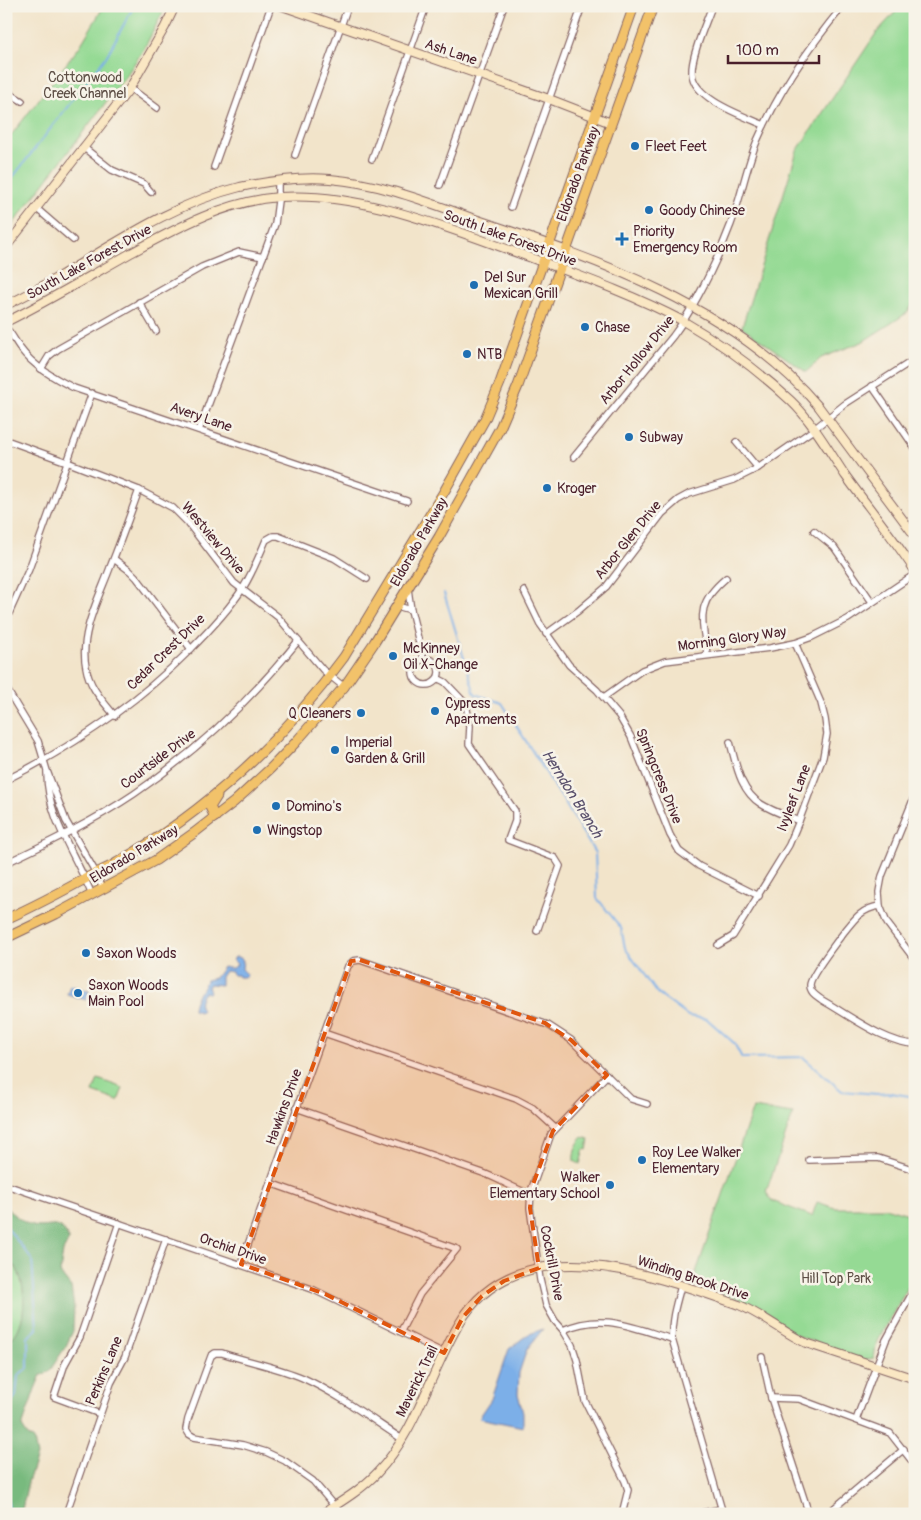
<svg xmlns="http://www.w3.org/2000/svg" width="921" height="1520" font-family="Pangolin,sans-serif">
<rect width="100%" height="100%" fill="#f7f3e8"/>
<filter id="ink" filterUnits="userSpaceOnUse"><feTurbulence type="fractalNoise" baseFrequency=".02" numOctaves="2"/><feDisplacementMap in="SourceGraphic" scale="10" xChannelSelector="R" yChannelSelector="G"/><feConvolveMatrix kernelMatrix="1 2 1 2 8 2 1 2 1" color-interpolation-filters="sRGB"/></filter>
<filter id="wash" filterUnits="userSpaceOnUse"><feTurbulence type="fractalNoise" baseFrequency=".0096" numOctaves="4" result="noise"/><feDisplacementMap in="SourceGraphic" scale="20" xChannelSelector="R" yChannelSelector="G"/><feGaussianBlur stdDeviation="1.12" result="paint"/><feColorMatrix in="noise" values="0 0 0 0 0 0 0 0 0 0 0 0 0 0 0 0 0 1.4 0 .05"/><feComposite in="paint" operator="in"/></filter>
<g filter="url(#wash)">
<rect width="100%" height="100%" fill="#f2e4ca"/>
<!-- green -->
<g fill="#95da94" stroke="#707c60">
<path d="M104 6H166L144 49 126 76 6 233V142L80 46Z"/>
<path d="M901 6H915V301L907 313 862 342 821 358 806 372 742 327 797 151 877 32Z"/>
<path d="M98 1079 123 1088 118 1101 93 1092Z"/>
<path d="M753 1108 793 1114 766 1192 772 1201 812 1216 817 1202 835 1208H888L915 1216V1278L910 1284 877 1341 874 1358 863 1360 798 1336 784 1328 749 1303 692 1284Z"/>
<path d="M582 1137 589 1139 587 1150 584 1149 580 1164 574 1161C573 1152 577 1144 582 1137Z"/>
<path d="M15 1266C27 1284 28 1326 10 1340L6 1338V1270Z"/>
</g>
<!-- forest -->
<path fill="#78ba7e" stroke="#616c54" d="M6 1208C13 1213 24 1224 33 1226 50 1230 60 1217 69 1240L63 1251 60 1273 71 1287 74 1307 73 1331 66 1346 49 1372 41 1375 35 1389 22 1427 27 1435 34 1440 37 1456 28 1482 21 1514H6V1338L10 1340C28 1326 27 1283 15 1266L6 1270Z"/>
<!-- water -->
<g fill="#7bafe8" stroke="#62678a">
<path d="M235 957H239L243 960 242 969 247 974 246 977H239L238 975H233L232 972 225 971 221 977V985L210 984 208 987 210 992 208 994 207 992 204 993C199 998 198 1004 202 1010L200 1012 193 1010C193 1004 197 992 203 989L206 980 215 978 223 967C229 968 234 970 237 964L233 960Z"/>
<path d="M70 985 89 991 86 1000 67 994Z"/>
<path d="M543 1329 527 1349 519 1373 518 1394 523 1413V1427L479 1418 492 1399 509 1349 527 1335Z"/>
</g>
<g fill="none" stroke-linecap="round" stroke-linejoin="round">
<!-- stream -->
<g stroke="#7bafe8" stroke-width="2">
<path d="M6 186 106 57 134 6"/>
<path d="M444 593 475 694 502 703 563 800 595 853 597 898 621 928 625 948 658 994 688 1016 707 1019 734 1043 742 1058 803 1057 842 1091 877 1094 891 1093 915 1097"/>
<path d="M6 1226 32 1260 37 1329 28 1337V1368L18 1375 16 1396 6 1409"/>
<path d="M6 1495 10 1514"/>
</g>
</g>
</g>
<g filter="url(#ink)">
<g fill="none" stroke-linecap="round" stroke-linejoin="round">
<defs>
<g id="street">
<path d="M712 6C706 23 691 56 692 73 693 99 744 116 764 125"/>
<path d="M130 88 157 108"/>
<path d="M6 91 22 101"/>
<path d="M83 147 112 170 144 184 151 192"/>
<path d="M295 155 348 6"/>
<path d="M372 159 426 6"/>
<path d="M214 167 271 6"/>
<path d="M440 185 504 6"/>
<path d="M511 207 582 6"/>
<path d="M36 208 73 240"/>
<path d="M139 302 156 331"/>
<path d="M6 328C12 334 15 341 20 348 33 366 54 378 74 388L407 501"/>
<path d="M41 369 49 356 58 349 202 267 239 252 263 257"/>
<path d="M872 386 915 448"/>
<path d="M199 430 275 224 278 201V180"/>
<path d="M6 440 67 462 139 490 173 508 188 523 234 583 278 617 323 670 344 687"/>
<path d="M736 442 758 468"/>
<path d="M574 457 673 336C698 302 716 263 731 224 741 197 746 168 757 141 778 92 809 47 843 6"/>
<path d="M814 531 834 547 872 602"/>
<path d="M114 559 130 571 137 578 191 649"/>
<path d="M408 589 411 610 423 659"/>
<path d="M524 591 540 624 569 665 597 690 619 716 631 737 670 835 679 851 699 866 759 896"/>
<path d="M397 606 411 610"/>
<path d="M6 620 29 569 92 393"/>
<path d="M546 634 578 611 606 587 662 514 678 500 689 494 734 480 758 468 813 430 845 404 915 359"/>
<path d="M707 654C702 618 695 604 726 578"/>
<circle cx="426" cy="672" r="13"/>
<path d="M437 678 445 682 466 704 470 726 469 744 515 811V821L508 840 555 858 560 866 537 931"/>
<path d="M6 688 38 741 47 771 66 821 96 873 103 889"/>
<path d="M604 697 642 670 665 661 770 648 795 643 812 637 848 619 915 574"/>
<path d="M115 716C103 701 89 687 86 667 79 633 100 596 111 565 121 540 130 515 139 490"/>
<path d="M730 742C736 764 740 791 761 804 772 811 787 816 799 821"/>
<path d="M47 773C47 818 76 855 92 895"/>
<path d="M6 780C74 746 135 705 189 651 208 632 228 611 243 588 253 572 259 556 266 540L273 536H278L334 558 367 579"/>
<path d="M915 795 882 876 879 892 880 906 887 923 915 960"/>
<path d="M6 863C50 842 94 821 134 794 196 752 251 700 298 641"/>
<path d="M880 906C872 907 865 910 859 915 850 923 810 975 810 985 810 993 817 996 822 1000 847 1014 887 1044 915 1044"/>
<path d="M718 945 733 936 789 845 799 821 823 757 827 734 825 719 821 703 795 643"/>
<path d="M324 1033 516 1099 533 1108 555 1128"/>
<path d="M607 1075 551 1134 531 1191 530 1208 540 1280 546 1305 555 1321 563 1330 572 1345 577 1360 585 1401 625 1481 628 1490 622 1514"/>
<path d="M296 1108 480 1172C498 1178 512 1188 530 1194"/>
<path d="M809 1160 878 1158 915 1170"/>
<path d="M270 1183 457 1249 420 1294 401 1331"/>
<path d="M6 1185 312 1289 444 1353"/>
<path d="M241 1264 348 966 353 961 360 960 548 1025 571 1040 631 1099 647 1104"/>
<path d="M681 1286C676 1304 671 1320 672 1339L723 1514"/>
<path d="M563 1330C603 1312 633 1328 672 1339"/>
<path d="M762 1357 771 1398 809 1514"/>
<path d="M771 1398 799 1399 890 1433 915 1465"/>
<path d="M100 1414 54 1397 65 1364 80 1337 119 1223"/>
<path d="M856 1420 886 1340 915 1288"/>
<path d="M66 1514 111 1383 125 1357 166 1239"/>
<path d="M341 1514 313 1481 285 1461 266 1452 243 1445 194 1437 189 1434 186 1429 188 1419 211 1356 215 1353H222C249 1362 277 1367 303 1378 338 1394 370 1418 402 1439"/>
<path d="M697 1514 721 1509"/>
<path d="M827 1514 904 1449"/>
</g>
<g id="secondary">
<path d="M282 6 549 99 611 123"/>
<path d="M6 247 130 88 165 27 175 6"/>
<path d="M6 305C24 297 41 287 58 277 116 243 174 203 240 187 269 181 300 176 330 179 381 183 430 203 478 220 600 261 733 306 819 407L915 536"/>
<path d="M6 322C48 301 88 277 129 254 175 229 225 201 279 197 362 191 452 230 529 257 580 276 634 295 683 321 721 343 759 371 791 401 812 421 829 451 845 475 868 507 893 537 915 571"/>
<path d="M322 1514C342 1501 361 1490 377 1473 415 1434 431 1371 459 1324 517 1224 655 1275 739 1305 763 1315 783 1332 806 1343L915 1379"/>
</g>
<g id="primary">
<path d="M215 817 210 807 217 796"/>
<path d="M6 919C37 905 65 890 94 874 102 870 111 867 118 862 206 812 285 738 344 657L445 490 485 419 500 383 634 6"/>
<path d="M6 938 56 914 156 860 194 833 234 802 271 768 295 743 344 687 374 643 439 537 500 428 518 386 653 6"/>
</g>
</defs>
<!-- street casing -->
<use href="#street" stroke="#856463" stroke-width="8"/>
<!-- secondary casing -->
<use href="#secondary" stroke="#856463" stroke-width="10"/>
<!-- primary casing -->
<use href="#primary" stroke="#856463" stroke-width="11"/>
<!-- street -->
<use href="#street" stroke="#fff" stroke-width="5.5"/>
<!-- secondary -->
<use href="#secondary" stroke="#fae7c3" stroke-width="8"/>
<!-- primary -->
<use href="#primary" stroke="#f2c26a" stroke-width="9"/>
</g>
</g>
<!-- marked area -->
<path fill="#e0560e" fill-opacity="0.2" stroke="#e0560e" stroke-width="4" stroke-dasharray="10 6" stroke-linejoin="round" d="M360 960 545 1023 571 1040 607 1075 553 1131 532 1187 530 1208 539 1268 504 1281 482 1296 463 1317 444 1353 325 1294 241 1264 351 961Z"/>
<!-- markers -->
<g fill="#1f6fb2" stroke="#f7f3e8" stroke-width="2">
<circle cx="635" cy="146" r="5"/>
<circle cx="649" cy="210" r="5"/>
<path d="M619.5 231.5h5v5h5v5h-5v5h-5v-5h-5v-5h5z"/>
<circle cx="474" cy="285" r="5"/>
<circle cx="585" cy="327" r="5"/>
<circle cx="467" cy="354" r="5"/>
<circle cx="629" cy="437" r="5"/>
<circle cx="547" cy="488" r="5"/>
<circle cx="393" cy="656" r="5"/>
<circle cx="435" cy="711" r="5"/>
<circle cx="361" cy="713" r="5"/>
<circle cx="335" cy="750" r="5"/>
<circle cx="276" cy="806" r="5"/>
<circle cx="257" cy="830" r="5"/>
<circle cx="86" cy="953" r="5"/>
<circle cx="78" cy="993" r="5"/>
<circle cx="642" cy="1160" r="5"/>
<circle cx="610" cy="1185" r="5"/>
</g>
<g text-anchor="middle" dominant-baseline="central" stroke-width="5" stroke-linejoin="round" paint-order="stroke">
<!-- street labels -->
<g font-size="14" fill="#4a1f2b" stroke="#f7f3e8">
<text transform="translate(451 52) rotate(19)">Ash Lane</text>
<text transform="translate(578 174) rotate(-70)">Eldorado Parkway</text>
<text transform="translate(510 238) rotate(20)">South Lake Forest Drive</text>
<text transform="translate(89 262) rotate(-29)">South Lake Forest Drive</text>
<text transform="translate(637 360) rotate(-51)">Arbor Hollow Drive</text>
<text transform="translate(201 417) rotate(19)">Avery Lane</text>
<text transform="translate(213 538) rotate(50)">Westview Drive</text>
<text transform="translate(628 540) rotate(-51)">Arbor Glen Drive</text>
<text transform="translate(419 542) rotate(-60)">Eldorado Parkway</text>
<text transform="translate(732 639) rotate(-8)">Morning Glory Way</text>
<text transform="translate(166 652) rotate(-44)">Cedar Crest Drive</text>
<text transform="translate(158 759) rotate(-37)">Courtside Drive</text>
<text transform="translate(659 776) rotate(68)">Springcress Drive</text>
<text transform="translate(794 798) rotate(-69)">Ivyleaf Lane</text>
<text transform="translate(134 854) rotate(-31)">Eldorado Parkway</text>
<text transform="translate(284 1107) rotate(-70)">Hawkins Drive</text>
<text transform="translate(233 1249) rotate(19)">Orchid Drive</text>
<text transform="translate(552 1263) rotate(79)">Cockrill Drive</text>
<text transform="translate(693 1278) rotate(18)">Winding Brook Drive</text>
<text transform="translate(104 1371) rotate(-67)">Perkins Lane</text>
<text transform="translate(417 1381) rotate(-64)">Maverick Trail</text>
</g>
<!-- park labels -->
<g font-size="14" fill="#5d4e45" stroke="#f7f3e8">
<text x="85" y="77">Cottonwood<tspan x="85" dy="16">Creek Channel</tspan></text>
<text x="836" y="1278">Hill Top Park</text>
</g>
<!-- poi labels -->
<g font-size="14" fill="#4a1f2b" stroke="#f7f3e8" text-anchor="start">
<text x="645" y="146">Fleet Feet</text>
<text x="659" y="210">Goody Chinese</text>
<text x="633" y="231">Priority<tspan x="633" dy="16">Emergency Room</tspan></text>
<text x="484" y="277">Del Sur<tspan x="484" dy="16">Mexican Grill</tspan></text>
<text x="595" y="327">Chase</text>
<text x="477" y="354">NTB</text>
<text x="639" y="437">Subway</text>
<text x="557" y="488">Kroger</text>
<text x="403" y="648">McKinney<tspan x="403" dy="16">Oil X-Change</tspan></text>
<text x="445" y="703">Cypress<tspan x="445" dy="16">Apartments</tspan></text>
<text x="351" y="713" text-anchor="end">Q Cleaners</text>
<text x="345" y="742">Imperial<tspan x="345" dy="16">Garden &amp; Grill</tspan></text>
<text x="286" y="806">Domino's</text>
<text x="267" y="830">Wingstop</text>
<text x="96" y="953">Saxon Woods</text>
<text x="88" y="985">Saxon Woods<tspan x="88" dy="16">Main Pool</tspan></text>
<text x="652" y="1152">Roy Lee Walker<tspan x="652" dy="16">Elementary</tspan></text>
<text x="600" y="1177" text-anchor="end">Walker<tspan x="600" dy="16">Elementary School</tspan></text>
</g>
<!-- water labels -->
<g font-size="15" font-style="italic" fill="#5b516d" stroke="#f7f3e8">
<text transform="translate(572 794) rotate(58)">Herndon Branch</text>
</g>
</g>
<!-- margin -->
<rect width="921" height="1520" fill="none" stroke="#f7f3e8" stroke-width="25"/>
<!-- scale -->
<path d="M728 55v8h91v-8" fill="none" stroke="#4a1f2b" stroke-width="2.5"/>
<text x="736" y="55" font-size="15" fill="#4a1f2b" stroke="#f7f3e8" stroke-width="4" paint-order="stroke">100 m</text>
</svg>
